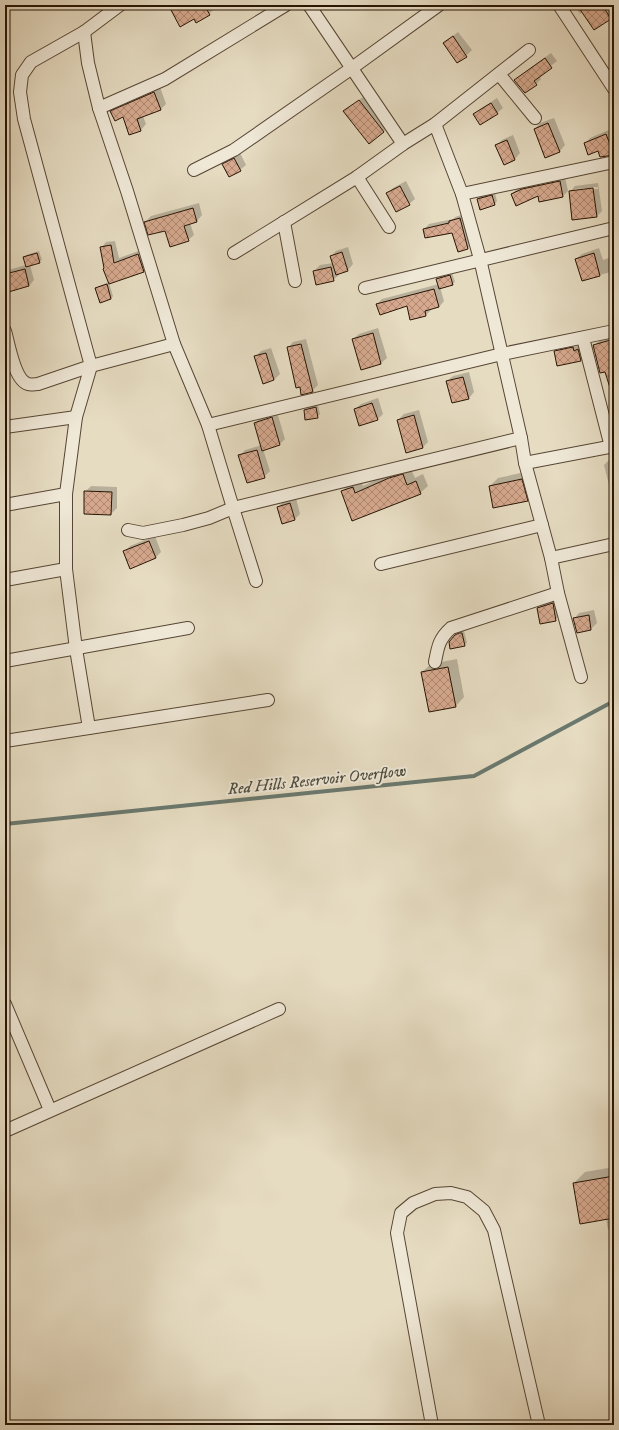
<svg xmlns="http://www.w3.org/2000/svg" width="619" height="1430" font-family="'IM FELL DW Pica',serif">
<defs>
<pattern id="building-cross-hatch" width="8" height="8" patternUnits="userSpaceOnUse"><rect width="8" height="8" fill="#d6a98e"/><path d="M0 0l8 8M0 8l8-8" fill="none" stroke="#ae8872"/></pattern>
</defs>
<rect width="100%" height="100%" fill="#e6dcc2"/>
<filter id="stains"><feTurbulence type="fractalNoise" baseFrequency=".005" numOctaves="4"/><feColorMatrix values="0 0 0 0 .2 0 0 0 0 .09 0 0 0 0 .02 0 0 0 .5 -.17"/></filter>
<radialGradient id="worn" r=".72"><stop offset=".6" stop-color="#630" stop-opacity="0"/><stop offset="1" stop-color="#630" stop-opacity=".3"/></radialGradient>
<!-- shadow -->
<g fill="#0003" fill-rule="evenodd">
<path d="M177 5H211L214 9 209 14 194 18 172 10Z"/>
<path d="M574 5H611L614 9V15L594 29 583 12 580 14Z"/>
<path d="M458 32 472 50 466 56 444 43Z"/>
<path d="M551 53 557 61 539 75 541 79 536 84 515 80 521 75Z"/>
<path d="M160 87 166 104 160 110 143 116 146 124 141 130 130 134 123 115 111 111 117 106Z"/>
<path d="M364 96 388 127 383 132 345 111Z"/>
<path d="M497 98 503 108 497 113 475 114 480 109Z"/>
<path d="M554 118 565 145 560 151 546 156 535 129 540 123Z"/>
<path d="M611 129 614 136 613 154 585 144 590 138Z"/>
<path d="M513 135 520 153 515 159 504 164 497 145 502 140Z"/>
<path d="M240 153 246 165 240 170 224 164 229 159Z"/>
<path d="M565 177 568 191 563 196 540 201 538 195 512 194 517 189 528 184Z"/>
<path d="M406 181 415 199 409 204 387 194 393 188Z"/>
<path d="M598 183 602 211 596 217 570 192 575 186ZM598 187V189L575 191V189Z"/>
<path d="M495 193 497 201 495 204 481 208 478 199 480 196Z"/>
<path d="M199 203 202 215 197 221 190 223 194 235 188 240 166 230 145 222 151 216Z"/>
<path d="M464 214 472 244 468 248 458 251 453 231 424 229 429 224 453 219 455 217Z"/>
<path d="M115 241 119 258 144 249 149 266 143 271 109 283 113 296 111 299 96 288 99 286 109 282 101 248 106 242Z"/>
<path d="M348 247 353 264 348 270 338 273 339 275 333 280 314 271 320 265 333 263 331 256 336 251Z"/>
<path d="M599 248 603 260 614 256V271L583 280 576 259 582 254Z"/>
<path d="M39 251 42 260 39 262 30 265 34 280 29 286 5 292V271L26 265 24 257 26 255Z"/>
<path d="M452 273 455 282 452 284 440 287 444 301 439 307 430 309 431 310 426 315 407 305 377 304 382 299 439 284 437 279 440 276Z"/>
<path d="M378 328 387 358 381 363 361 369 353 339 359 334Z"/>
<path d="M614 334V361L594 346 602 338Z"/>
<path d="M306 339 318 385 312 391 288 348 293 342Z"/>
<path d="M578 342 586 354 581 360 555 351 561 346Z"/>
<path d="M271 348 280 374 274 380 264 383 255 357 261 351Z"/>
<path d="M469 372 474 392 469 398 447 381 453 376Z"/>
<path d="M378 398 383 414 377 420 355 409 361 404Z"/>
<path d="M318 405 320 414 317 417 305 410 307 407Z"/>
<path d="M614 407V423L610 411Z"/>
<path d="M419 410 428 442 422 448 398 420 404 414Z"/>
<path d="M277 412 285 439 280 444 263 449 270 471 264 477 240 456 245 450 262 445 255 423 261 417Z"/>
<path d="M614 458V488L610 489 604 465 610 459Z"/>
<path d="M410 467 415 478 423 474 428 486 420 493 353 520 342 491 350 484 361 480 363 486 397 470Z"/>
<path d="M530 471 536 491 527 500 490 486 498 478Z"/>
<path d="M91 486 117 487V508L111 514 85 492Z"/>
<path d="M296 498 300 514 295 519 278 507 283 502Z"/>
<path d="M155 536 161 552 156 557 124 552 130 546Z"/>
<path d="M558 598 561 614 555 620 538 608 544 602Z"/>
<path d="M594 610 597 623 591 629 577 632 574 619 579 613Z"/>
<path d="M464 631 467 643 464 645 456 635 459 632Z"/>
<path d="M457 659 464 697 456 706 430 711 422 672 431 664Z"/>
<path d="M614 1167V1229L608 1230 606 1218 574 1183 585 1172Z"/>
</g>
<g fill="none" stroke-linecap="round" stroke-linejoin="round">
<!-- stream -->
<path stroke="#6a786e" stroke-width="4" d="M5 824 474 776 614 701"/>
</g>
<!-- building -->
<g fill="url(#building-cross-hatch)" stroke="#271404">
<path d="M179 5H204L210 15 196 23 194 19 180 27 171 10Z"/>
<path d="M577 5H602L611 19 594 30Z"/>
<path d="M453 36 467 57 457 63 443 43Z"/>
<path d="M545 58 552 68 534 81 537 85 525 93 514 80Z"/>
<path d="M154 92 161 110 137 119 141 131 129 135 123 117 115 121 110 111Z"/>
<path d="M359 100 384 132 369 144 343 111Z"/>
<path d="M491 103 498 114 480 125 473 114Z"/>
<path d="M548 123 560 152 545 158 534 129Z"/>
<path d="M606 134 614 155 600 157 598 151 588 155 584 143Z"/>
<path d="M507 140 515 160 504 165 495 145Z"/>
<path d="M234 158 241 171 229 177 222 164Z"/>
<path d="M560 181 563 197 539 202 538 196 516 206 511 194 522 189Z"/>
<path d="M400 186 410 205 396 212 386 193Z"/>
<path d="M593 188 597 217 572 220 569 191Z"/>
<path d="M492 195 495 205 480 210 477 199Z"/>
<path d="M193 208 197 222 184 226 189 241 170 247 165 231 148 235 144 222Z"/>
<path d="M460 218 468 249 458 252 452 233 425 238 423 229 449 223V221Z"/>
<path d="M111 245 114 263 138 254 144 272 109 284 103 269 104 268 100 247Z"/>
<path d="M342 252 348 271 336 275 330 256Z"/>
<path d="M37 253 40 263 26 267 23 257Z"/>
<path d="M594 253 600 276 582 281 575 259Z"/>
<path d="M331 267 334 281 316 285 313 271Z"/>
<path d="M25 269 29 286 5 293V274Z"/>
<path d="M450 275 453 285 439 289 436 279Z"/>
<path d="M107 284 111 299 100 303 95 288Z"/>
<path d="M434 289 439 307 425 311 426 316 410 320 407 306 380 315 376 304Z"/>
<path d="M373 333 381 364 361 370 352 339Z"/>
<path d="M614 339V391H611L605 372 600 373 593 345Z"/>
<path d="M301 344 313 392 301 395 300 387 296 388 287 347Z"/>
<path d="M573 347 574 351 578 349 581 361 557 366 554 351Z"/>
<path d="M266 353 274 380 263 384 254 356Z"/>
<path d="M463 377 469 399 452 403 446 381Z"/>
<path d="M372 403 378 420 359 426 354 409Z"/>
<path d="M316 407 318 418 305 420 304 410Z"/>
<path d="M414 415 423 448 406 453 397 420Z"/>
<path d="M272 417 280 445 262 451 254 423Z"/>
<path d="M257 450 265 478 247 483 238 455Z"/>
<path d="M403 474 407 485 416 481 421 494 352 521 341 491 353 487 355 493 389 478Z"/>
<path d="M522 479 528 501 493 508 489 486Z"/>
<path d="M84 491 112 492 111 515 84 514Z"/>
<path d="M290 503 295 520 282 524 277 507Z"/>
<path d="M149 541 156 558 130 569 123 551Z"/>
<path d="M553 603 556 621 540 624 537 608Z"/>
<path d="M589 615 591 630 577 633 573 618Z"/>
<path d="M459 633H462L465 646 450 649 449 642 455 635Z"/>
<path d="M448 667 456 707 429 712 421 672Z"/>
<path d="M614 1176V1218L580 1224 573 1183Z"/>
</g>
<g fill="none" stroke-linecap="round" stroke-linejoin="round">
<defs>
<g id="street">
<path d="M309 5 403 144"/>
<path d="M559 5 614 89"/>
<path d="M84 32 88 63 99 108 127 191 174 344 208 425 233 508 521 438 480 259 462 194 435 124"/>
<path d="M499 74 535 118"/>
<path d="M99 108 165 79 286 5"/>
<path d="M194 170 234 150 352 68 439 5"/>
<path d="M357 177 389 227"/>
<path d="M462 194 614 162"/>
<path d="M284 222 295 281"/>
<path d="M234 253 357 177 403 144 435 124 529 50"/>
<path d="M365 288 614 228"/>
<path d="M5 331C9 344 14 380 28 384 31 385 35 384 38 384L91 366 174 344"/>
<path d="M583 338 611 447"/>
<path d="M208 425 502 354 614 331"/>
<path d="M5 427 76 417"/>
<path d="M521 438 525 463 551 558 558 593 581 677"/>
<path d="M525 463 614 446"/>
<path d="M5 505 66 494"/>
<path d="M128 530 143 533 183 525 209 518 233 508 256 581"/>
<path d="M551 558 614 544"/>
<path d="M381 564 542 525"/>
<path d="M5 580 66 569"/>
<path d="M5 661 188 628"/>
<path d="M435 662C438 646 439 639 451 628L558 593"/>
<path d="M89 728 268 700"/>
<path d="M5 741 89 728 76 649 66 569V494L76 417 91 366 24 119 20 92 22 75 31 62 84 32 120 5"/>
<path d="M5 1004 50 1110"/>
<path d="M5 1131 279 1009"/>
<path d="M432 1425 397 1233 401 1213 413 1203 435 1194 451 1193 467 1197 484 1211 494 1230 539 1425"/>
</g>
</defs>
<!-- street casing -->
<use href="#street" stroke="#574634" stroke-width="14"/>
<!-- street -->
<use href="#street" stroke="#efe8d7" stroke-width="12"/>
</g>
<g text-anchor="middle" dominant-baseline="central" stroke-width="4" stroke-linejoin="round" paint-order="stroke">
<!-- water labels -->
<g font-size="16" font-style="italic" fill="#4e4e42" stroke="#efe8d7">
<text transform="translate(317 780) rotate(-6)">Red Hills Reservoir Overflow</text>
</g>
</g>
<!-- margin -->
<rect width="619" height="1430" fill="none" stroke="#e6dcc2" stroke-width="20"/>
<rect x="6" y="6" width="607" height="1418" fill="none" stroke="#271404" stroke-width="2"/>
<rect x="10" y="10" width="599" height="1410" fill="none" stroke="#271404"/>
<rect width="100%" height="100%" filter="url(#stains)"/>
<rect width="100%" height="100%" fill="url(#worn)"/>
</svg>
